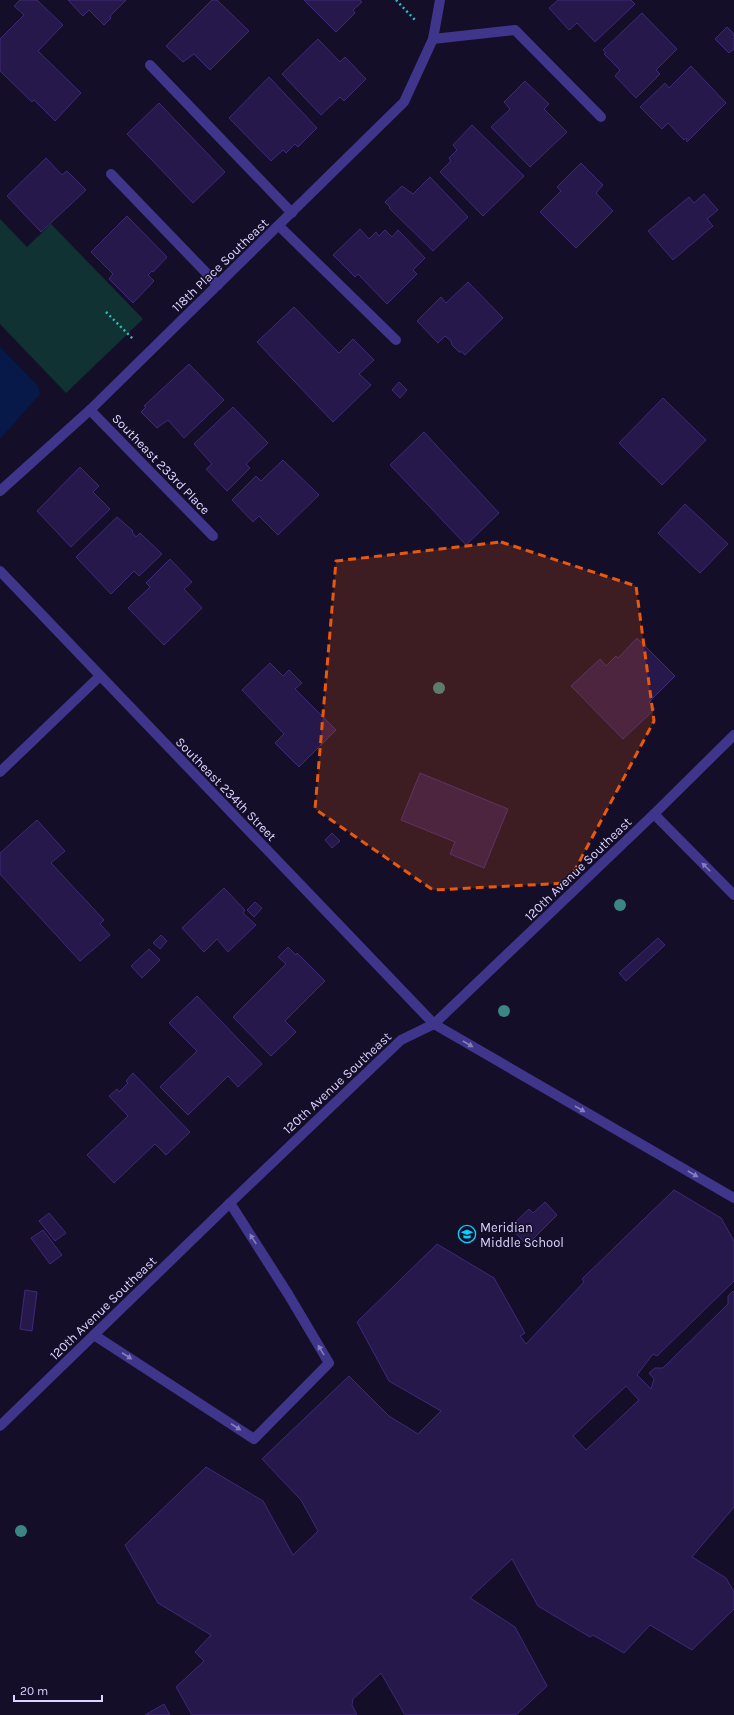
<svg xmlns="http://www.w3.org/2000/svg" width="734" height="1715" font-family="Karla,sans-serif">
<rect width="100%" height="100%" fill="#150e29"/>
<!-- green -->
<path fill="#103233" d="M0 219 27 247 51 224 143 319 66 393 0 324Z"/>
<!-- water -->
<path fill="#061949" d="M0 347 38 386 40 394 0 439Z"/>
<!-- building -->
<g fill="#27184b" stroke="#3f2979" fill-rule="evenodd">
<path d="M20 0H37L63 25 38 51 81 93 55 121 34 100 32 102 0 71V39L24 15 14 6Z"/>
<path d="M68 0H126L110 16 111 18 104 25 89 10 83 16Z"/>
<path d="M212 0H217L249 31 210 70 194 54 183 62 166 46Z"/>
<path d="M304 0H360L362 2 353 10 355 13 336 32Z"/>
<path d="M558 0H631L635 4 595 42 577 23 569 30 549 8Z"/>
<path d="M642 13 677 49 656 70 660 74 636 98 615 76 620 70 604 54 606 53 603 50Z"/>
<path d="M727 27 734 34V49L729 53 715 39Z"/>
<path d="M318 39 340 62 345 57 366 79 344 101 340 97 321 115 282 74Z"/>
<path d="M691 66 726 103 687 142 686 138 684 140 668 123 662 129 640 107 665 83 669 88Z"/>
<path d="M269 77 317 128 298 147 295 144 286 153 283 150 271 161 229 118Z"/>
<path d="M525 81 549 104 544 109 567 132 530 167 491 127 510 109 504 102Z"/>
<path d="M159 103 225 172 193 203 127 134Z"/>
<path d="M472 125 524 176 483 216 440 172 451 161 449 158 457 150 453 145Z"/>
<path d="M46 158 62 175 67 171 86 190 41 232 7 196Z"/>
<path d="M581 163 603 185 596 193 613 211 576 248 540 212 561 191 557 187Z"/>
<path d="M430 177 468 217 433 251 389 208 390 207 385 202 402 186 413 194Z"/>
<path d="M704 194 718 210 707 219 713 226 673 260 648 231 689 197 694 203Z"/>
<path d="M127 216 167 257 153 272 152 271 148 275 154 281 133 303 109 279 113 274 91 252Z"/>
<path d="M360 229 369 239 376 232 379 236 385 230 392 237 398 230 425 258 413 270 417 274 387 304 358 274 355 277 333 255Z"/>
<path d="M468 282 503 318 465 355 462 352H459L452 345 451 341 445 336 438 343 417 321 441 297 446 303Z"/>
<path d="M294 307 339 353 353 339 374 360 359 374 371 385 333 422 257 342Z"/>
<path d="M189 364 224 400 184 438 168 420 157 428 141 412 146 407 144 406Z"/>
<path d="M399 382 407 390 400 398 392 390Z"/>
<path d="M663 398 706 440 662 485 619 443Z"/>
<path d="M233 407 268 443 246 464 250 468 227 491 206 469 212 464 194 444Z"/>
<path d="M424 432 499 513 466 545 390 465Z"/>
<path d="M283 460 319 495 278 535 259 516 253 522 232 500 256 476 261 481Z"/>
<path d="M80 467 99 486 93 492 110 509 71 547 37 511Z"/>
<path d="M685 504 728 544 700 573 658 533Z"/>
<path d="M117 517 133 531 132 532 136 537 140 533 162 554 139 576 134 571 111 594 76 557Z"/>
<path d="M170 559 192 582 184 589 202 608 164 645 128 608 150 587 146 583Z"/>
<path d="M637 638 675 676 649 702 655 709 623 739 571 686 600 659 606 666 616 656 618 658Z"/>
<path d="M270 663 283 676 289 670 302 683 295 689 336 730 299 767 275 743 284 734 242 690Z"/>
<path d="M420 773 508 809 484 868 450 854 455 842 401 820Z"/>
<path d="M37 820 65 851 51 863 104 920 100 924 110 935 80 961 0 874V853Z"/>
<path d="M332 833 340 841 332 848 325 840Z"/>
<path d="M224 888 245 910 243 913 256 925 228 952 217 939 204 952 182 928Z"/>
<path d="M255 902 262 908 254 917 247 910Z"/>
<path d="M161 935 167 941 160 949 153 943Z"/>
<path d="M658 938 665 945 626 981 619 973Z"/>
<path d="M288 947 296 955 297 953 325 981 285 1021 296 1032 271 1056 233 1017 286 964 278 957Z"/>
<path d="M149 949 160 960 142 978 131 966Z"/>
<path d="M197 996 262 1064 238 1087 228 1076 188 1115 160 1087 197 1051 169 1023Z"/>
<path d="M133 1073 190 1132 166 1155 155 1144 114 1183 87 1155 128 1116 109 1096 117 1089 119 1092 128 1083 126 1081Z"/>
<path d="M674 1190 721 1218 734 1241V1281L657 1356 653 1354 637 1375 651 1389 654 1379 649 1373 655 1368H663L728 1304V1296L733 1291 734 1292V1507L692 1557 726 1578 734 1592V1609L692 1650 650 1625 624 1653 593 1635 590 1637 538 1606 512 1559 470 1598 515 1627 547 1686 516 1715H405L381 1673 353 1699 352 1705 357 1715H192L176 1687 204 1661 195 1652 211 1635 158 1603 125 1545 206 1467 263 1501 293 1555 318 1531 301 1500 262 1459 349 1376 389 1416 418 1434 441 1411 389 1381 357 1322 437 1244 494 1278 525 1333 520 1336 526 1344 584 1282 582 1279ZM626 1386 639 1400 586 1450 573 1436Z"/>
<path d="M545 1202 557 1215 527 1245 510 1227 529 1209 533 1213Z"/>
<path d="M49 1213 66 1233 55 1241 39 1221Z"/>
<path d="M43 1230 62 1255 50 1264 31 1238Z"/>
<path d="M25 1290 37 1292 32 1331 20 1329Z"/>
<path d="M164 1704 170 1715H145Z"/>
</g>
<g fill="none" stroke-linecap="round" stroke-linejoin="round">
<!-- path -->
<g stroke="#26c0c2" stroke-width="2.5" stroke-dasharray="2 3" stroke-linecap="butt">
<path d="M396 0 415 20"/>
<path d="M106 312 134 340"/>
</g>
<!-- service -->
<g stroke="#3f358b" stroke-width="10">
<path d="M150 65 292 213"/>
<path d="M111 174 218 285"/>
<path d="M279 226 396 340"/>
<path d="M654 814 734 895"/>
<path d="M434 1024 734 1198"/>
<path d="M94 1335 254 1439 329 1363 288 1294 230 1203"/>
</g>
<!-- minor -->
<g stroke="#3f358b" stroke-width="10">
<path d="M433 39 515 30 601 117"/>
<path d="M90 410 213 536"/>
<path d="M0 491 90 410 404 102 433 39 440 0"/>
<path d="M0 772 100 676"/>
</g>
<!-- tertiary -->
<g stroke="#3f358b" stroke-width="10">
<path d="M0 571 434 1024"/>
<path d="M0 1426 230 1203 401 1040 434 1024 654 814 734 735"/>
</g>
</g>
<!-- trees -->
<g fill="#3a8685">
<circle cx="439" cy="688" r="6"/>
<circle cx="620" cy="905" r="6"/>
<circle cx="504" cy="1011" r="6"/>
<circle cx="21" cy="1531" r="6"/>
</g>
<!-- one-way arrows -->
<defs><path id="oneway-solid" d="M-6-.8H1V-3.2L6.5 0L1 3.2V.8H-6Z"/></defs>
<g fill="#867dbf">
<use href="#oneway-solid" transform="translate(706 867) rotate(-135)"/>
<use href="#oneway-solid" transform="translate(468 1044) rotate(30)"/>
<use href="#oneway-solid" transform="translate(580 1109) rotate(30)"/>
<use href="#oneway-solid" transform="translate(693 1174) rotate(30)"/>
<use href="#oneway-solid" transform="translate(253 1239) rotate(-123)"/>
<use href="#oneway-solid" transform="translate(321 1350) rotate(-121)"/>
<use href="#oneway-solid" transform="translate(127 1356) rotate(33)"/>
<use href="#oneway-solid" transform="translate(236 1427) rotate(33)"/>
</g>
<!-- marked area -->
<path fill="#e8590c" fill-opacity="0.2" stroke="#e8590c" stroke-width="3" stroke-dasharray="8 5" stroke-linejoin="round" d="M501 542 636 586 654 721 568 883 433 890 315 809 336 561Z"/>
<!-- icons -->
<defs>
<symbol id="school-ring" viewBox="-11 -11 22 22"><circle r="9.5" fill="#150e29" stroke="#01d2ff" stroke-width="1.5"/><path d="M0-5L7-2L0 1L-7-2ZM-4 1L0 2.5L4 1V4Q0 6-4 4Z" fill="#01d2ff"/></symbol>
</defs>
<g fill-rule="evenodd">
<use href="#school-ring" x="457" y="1224" width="20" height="20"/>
</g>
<g text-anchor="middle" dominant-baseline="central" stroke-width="3" stroke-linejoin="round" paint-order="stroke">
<!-- street labels -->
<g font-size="13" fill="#ddd5ff" stroke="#150e29">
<text transform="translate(220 265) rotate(-44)">118th Place Southeast</text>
<text transform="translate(161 464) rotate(46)">Southeast 233rd Place</text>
<text transform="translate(226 789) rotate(46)">Southeast 234th Street</text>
<text transform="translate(578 869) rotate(-44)">120th Avenue Southeast</text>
<text transform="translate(337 1083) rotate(-43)">120th Avenue Southeast</text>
<text transform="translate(103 1308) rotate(-44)">120th Avenue Southeast</text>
</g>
<!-- poi labels -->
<g font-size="13" fill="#ddd5ff" stroke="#150e29" text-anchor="start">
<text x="480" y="1227">Meridian<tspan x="480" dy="15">Middle School</tspan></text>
</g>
</g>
<!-- scale -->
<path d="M14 1695v6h88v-6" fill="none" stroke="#ddd5ff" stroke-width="2"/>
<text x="20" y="1695" font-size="12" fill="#ddd5ff" stroke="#150e29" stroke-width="3" paint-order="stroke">20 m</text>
</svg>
